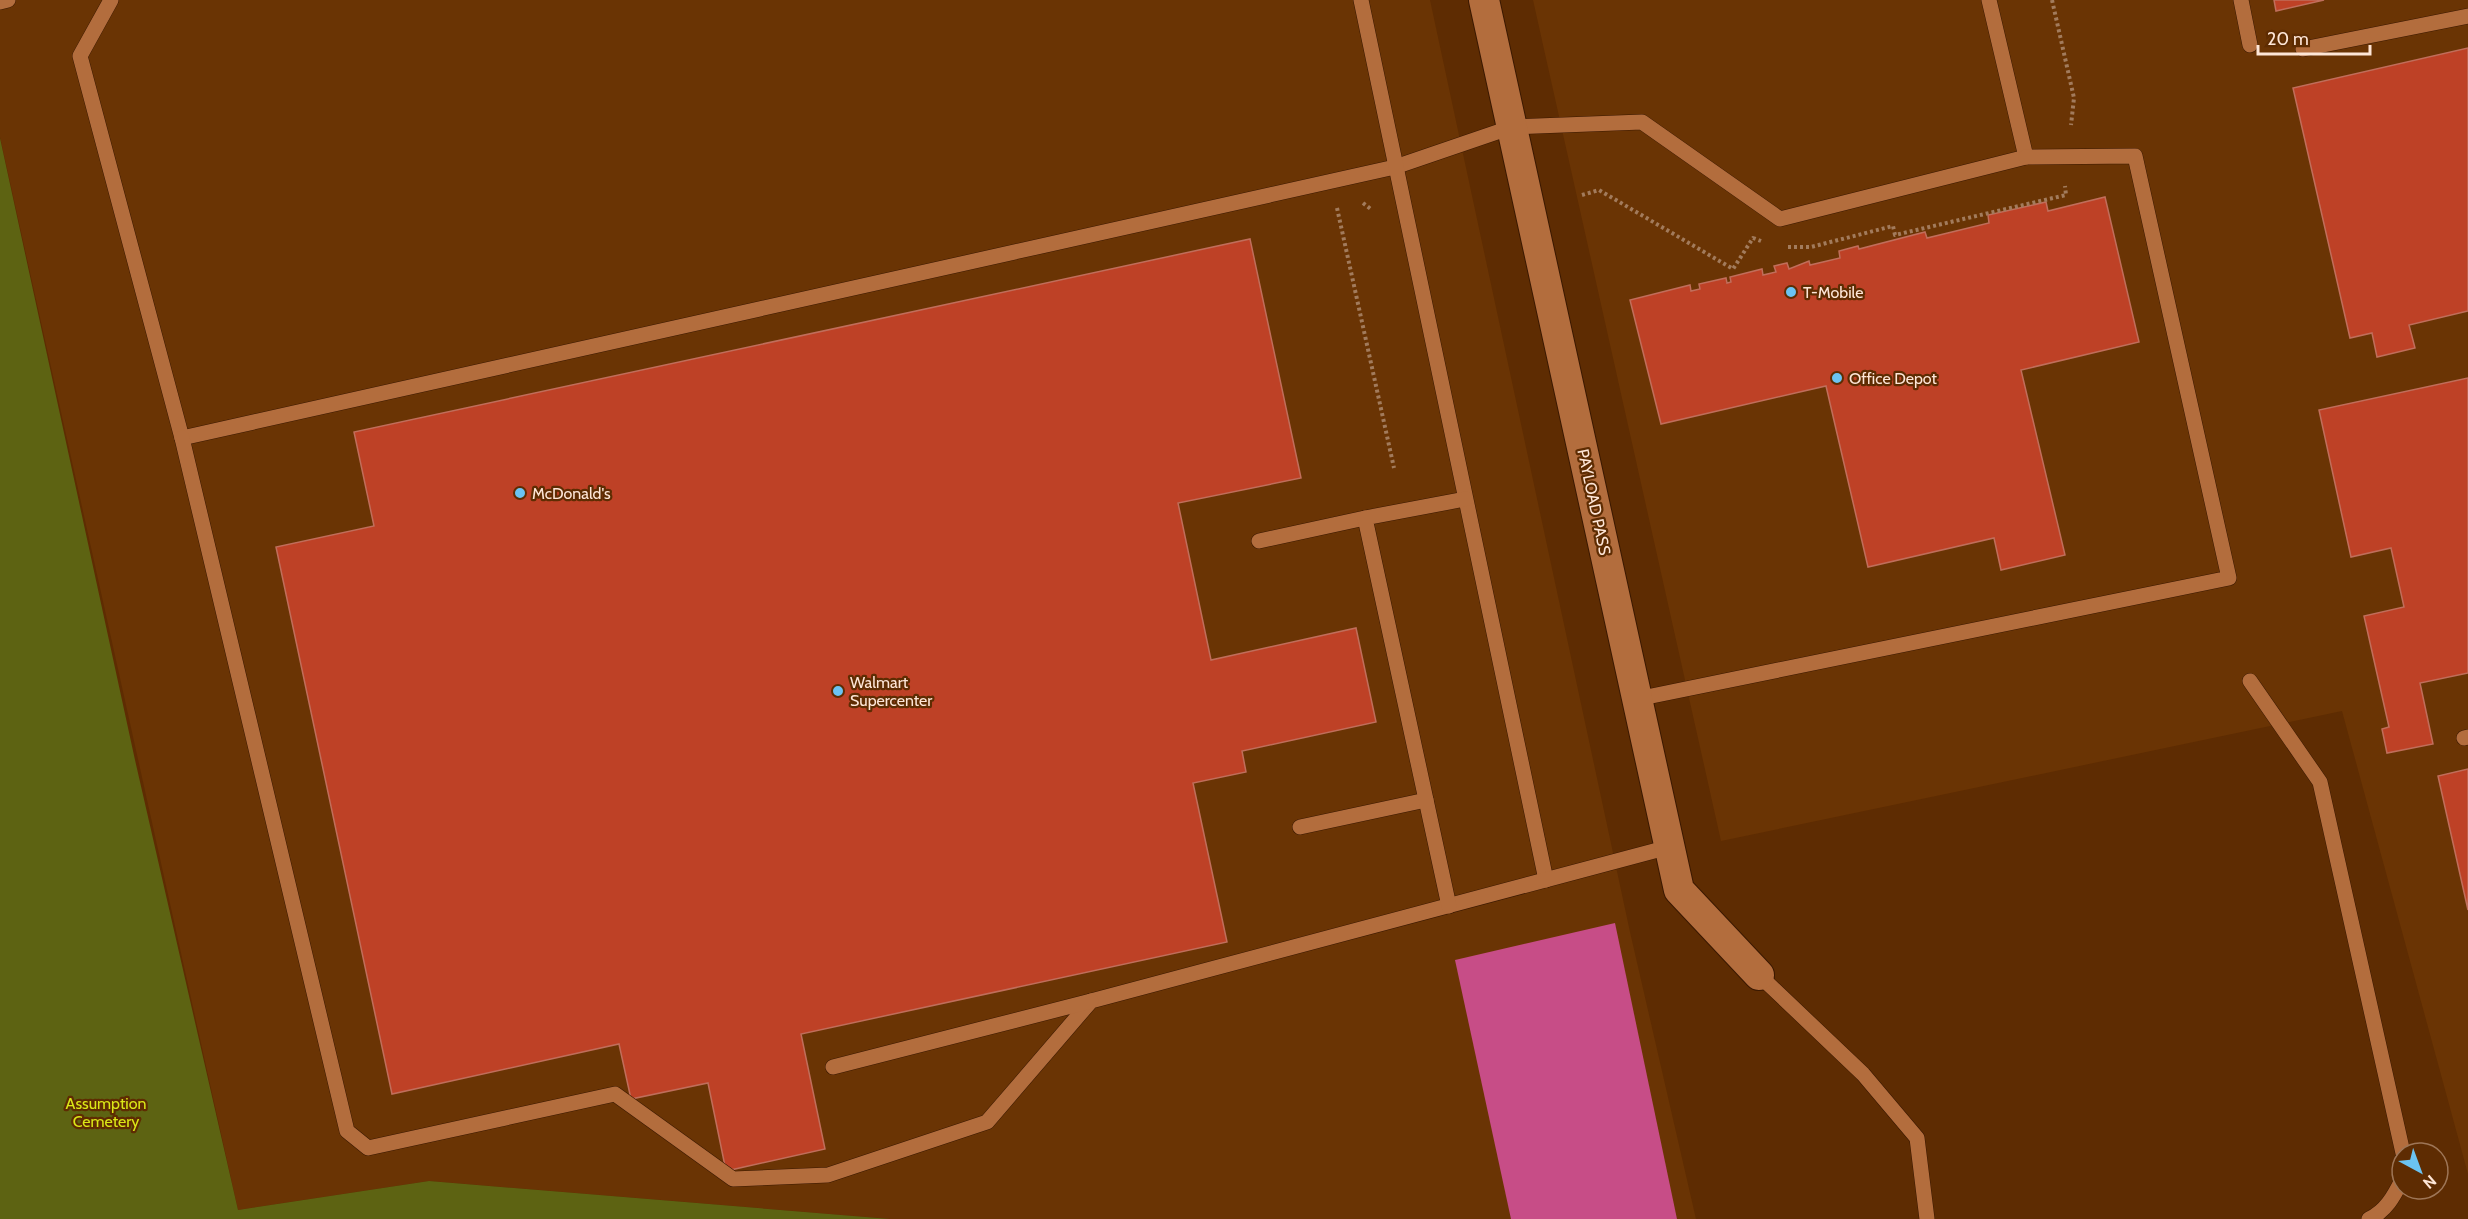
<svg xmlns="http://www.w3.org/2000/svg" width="2468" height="1219" font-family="Cabin,sans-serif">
<rect width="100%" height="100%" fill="#5e2c02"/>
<!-- built -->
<g fill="#6a3404">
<path d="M0 0H1430L1630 932 1696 1219H890L429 1181 238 1210 0 137Z"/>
<path d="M1533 0H2468V1174L2342 711 1721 841Z"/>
</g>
<!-- green -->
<path fill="#5d6312" d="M0 138 135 760 238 1210 429 1181 890 1219H0Z"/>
<!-- water -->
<path fill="#c74d87" d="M1615 923 1677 1219H1511L1455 960Z"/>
<!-- building -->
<g fill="#be4126" stroke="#c06e5b" stroke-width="1.5">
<path d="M2274 0H2324L2276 11Z"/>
<path d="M2468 48V311L2409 325 2415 348 2377 357 2372 333 2350 338 2293 88Z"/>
<path d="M2105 197 2139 342 2021 370 2065 555 2001 570 1994 538 1868 567 1826 386 1661 424 1630 300 1690 285 1691 291 1700 289 1699 284 1726 278 1727 283 1731 282 1730 277 1762 269 1763 275 1776 272 1774 266 1787 263 1789 269 1809 261 1810 265 1840 258 1839 251 1858 246 1859 249 1925 232 1927 238 1989 223 1988 215 2046 202 2048 211Z"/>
<path d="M1250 239 1301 478 1178 503 1211 660 1356 628 1376 722 1242 751 1246 772 1193 783 1227 942 801 1034 825 1149 726 1171 708 1083 631 1099 619 1044 392 1094 276 547 374 526 354 432Z"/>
<path d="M2468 378V673L2420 683 2433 744 2387 753 2382 729 2389 727 2364 616 2404 607 2391 548 2351 557 2319 410Z"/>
<path d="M2468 769V910L2438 776Z"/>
</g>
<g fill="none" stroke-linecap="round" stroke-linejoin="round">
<defs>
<g id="service">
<path d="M111 0 80 56 182 438 1395 167 1512 127 1642 122 1780 219 2026 157 1989 0"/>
<path d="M1361 0 1546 880"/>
<path d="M2241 0 2250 45"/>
<path d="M0 2 8 0"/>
<path d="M2303 49 2468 16"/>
<path d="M182 438 347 1131 368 1148 615 1094 733 1179 828 1175 987 1122 1091 1001 1669 847"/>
<path d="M1259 541 1365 518"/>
<path d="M2250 681 2320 782 2403 1153"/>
<path d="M1637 699 2229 578 2135 156 2026 157"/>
<path d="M2464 738 2468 737"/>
<path d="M1300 827 1426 800"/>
<path d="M1449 906 1365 518 1465 499"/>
<path d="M1759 975 1863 1074 1917 1138 1927 1219"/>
<path d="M833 1067 1091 1001"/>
<path d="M2369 1219C2386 1211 2394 1196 2402 1180"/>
</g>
<path id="minor" d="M1484 0 1679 890 1759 975"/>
</defs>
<!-- service casing -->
<use href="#service" stroke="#3a1800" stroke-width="16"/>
<!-- minor casing -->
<use href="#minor" stroke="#3a1800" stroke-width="32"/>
<!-- path -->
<g stroke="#a27b5c" stroke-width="4" stroke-dasharray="3 3" stroke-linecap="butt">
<path d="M2052 0 2074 98 2071 125"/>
<path d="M1582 195 1599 190 1733 269 1753 238 1761 241"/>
<path d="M1363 203 1372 210"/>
<path d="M1337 208 1394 468"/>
<path d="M1788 247H1811L1893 226 1895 235 2066 195 2065 186"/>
</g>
<!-- service -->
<use href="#service" stroke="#b36d3d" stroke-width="15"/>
<!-- minor -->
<use href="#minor" stroke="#b36d3d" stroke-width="30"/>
</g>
<!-- markers -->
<g fill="#6bc3f2" stroke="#5e2c02" stroke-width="2">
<circle cx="1791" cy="292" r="6"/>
<circle cx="1837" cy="378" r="6"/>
<circle cx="520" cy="493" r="6"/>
<circle cx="838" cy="691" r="6"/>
</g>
<g text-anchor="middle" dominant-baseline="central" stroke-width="4.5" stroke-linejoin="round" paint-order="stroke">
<!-- poi labels -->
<g font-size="16" fill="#fee6d7" stroke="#5e2c02" text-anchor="start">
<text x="1803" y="292">T-Mobile</text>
<text x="1849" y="378">Office Depot</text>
<text x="532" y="493">McDonald's</text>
<text x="850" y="682">Walmart<tspan x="850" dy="18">Supercenter</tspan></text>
</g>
<!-- street labels -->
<g font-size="16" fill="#fee6d7" stroke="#5e2c02">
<text transform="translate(1594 502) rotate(78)">PAYLOAD PASS</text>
</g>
<!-- park labels -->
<g font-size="16" fill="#dae717" stroke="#5e2c02">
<text x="106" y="1103">Assumption<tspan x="106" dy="18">Cemetery</tspan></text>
</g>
</g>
<!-- north arrow -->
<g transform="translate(2420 1171) rotate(139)"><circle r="28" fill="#5e2c02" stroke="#9e7657" stroke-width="1.5"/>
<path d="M0-4.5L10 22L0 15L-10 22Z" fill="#6bc3f2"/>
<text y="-9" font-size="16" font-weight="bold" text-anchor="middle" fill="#fee6d7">N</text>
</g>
<!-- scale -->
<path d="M2258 45v9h112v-9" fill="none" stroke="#fee6d7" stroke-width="3"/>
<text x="2267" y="45" font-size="18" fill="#fee6d7" stroke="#5e2c02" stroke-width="4.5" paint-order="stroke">20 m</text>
</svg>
